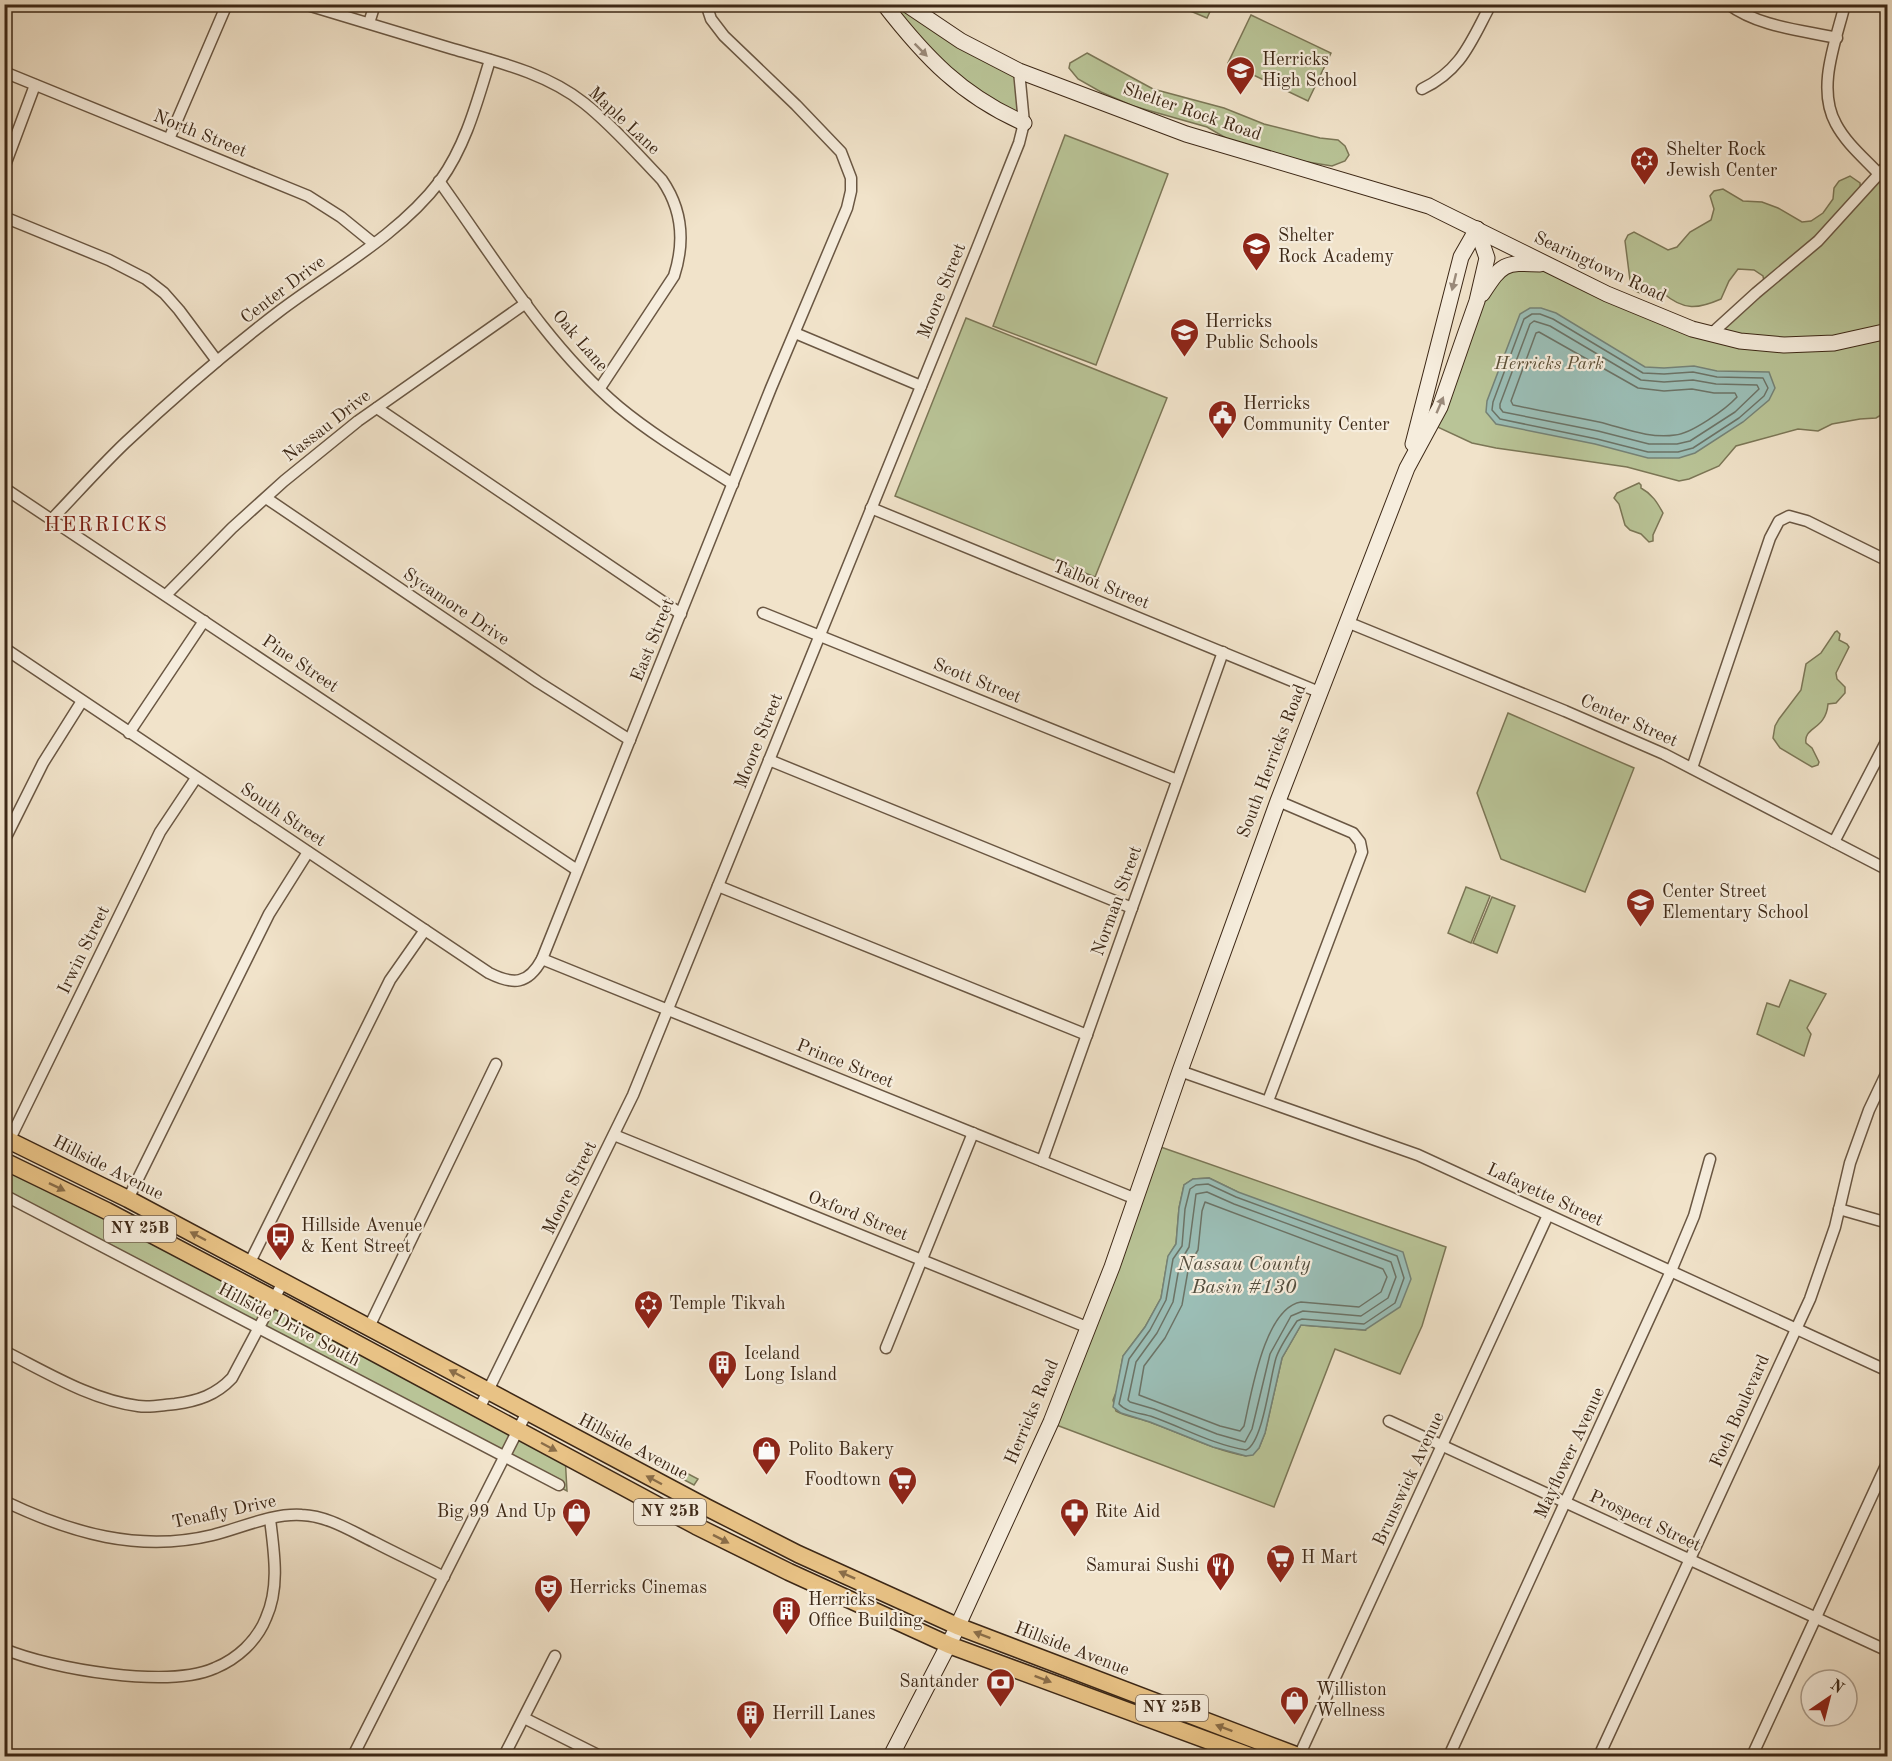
<svg xmlns="http://www.w3.org/2000/svg" width="1892" height="1761" font-family="'Old Standard TT',serif">
<rect width="100%" height="100%" fill="#f1e3ca"/>
<filter id="stains"><feTurbulence type="fractalNoise" baseFrequency=".00333" numOctaves="4"/><feColorMatrix values="0 0 0 0 .2 0 0 0 0 .09 0 0 0 0 .02 0 0 0 .5 -.17"/></filter>
<radialGradient id="worn" r=".72"><stop offset=".6" stop-color="#630" stop-opacity="0"/><stop offset="1" stop-color="#630" stop-opacity=".3"/></radialGradient>
<!-- green -->
<g fill="#b9c497" stroke="#7b7656" stroke-width="1.5" fill-rule="evenodd">
<path d="M884 5H908L1019 71 1024 123 981 102Z"/>
<path d="M1176 5H1213L1207 18Z"/>
<path d="M1251 15 1331 53 1308 101 1228 63Z"/>
<path d="M1087 53 1153 89 1224 108 1264 124 1320 138 1338 140 1345 146 1349 155 1345 161 1332 166 1283 158 1231 141 1207 127 1133 106 1101 92 1078 79 1069 68 1070 63Z"/>
<path d="M1065 135 1168 174 1096 365 993 326Z"/>
<path d="M1887 164 1888 411 1876 418 1860 419 1832 424 1818 431 1798 429 1736 446 1719 466 1689 479 1679 481 1627 467 1496 448 1472 443 1431 424 1497 271 1545 265 1711 334 1765 286 1763 276 1754 270 1738 269 1729 281 1721 299C1698 309 1684 311 1663 293 1652 295 1641 296 1631 288L1625 241 1628 235 1634 232 1668 250 1677 247 1690 232 1711 220 1714 209 1710 196 1714 191 1723 189 1743 201 1762 202 1778 208 1802 222 1811 221 1823 213 1833 199 1834 188 1839 181 1850 176 1860 183 1861 193Z"/>
<path d="M966 318 1167 398 1095 577 895 496Z"/>
<path d="M1639 483 1641 485V488C1652 494 1657 502 1663 513L1653 535V541L1649 542 1641 534 1630 530 1625 525 1619 504 1614 498 1617 493Z"/>
<path d="M1837 631 1840 634 1839 640 1847 644 1849 647 1836 673 1837 679 1845 687V693L1836 703 1828 704C1826 730 1803 727 1806 743L1812 748 1819 762 1818 765 1812 767 1780 748 1773 738 1775 726 1779 719 1801 690 1806 664 1821 653 1835 632Z"/>
<path d="M1508 713 1634 768 1585 892 1501 859 1477 793Z"/>
<path d="M1466 887 1490 896 1471 943 1448 933Z"/>
<path d="M1492 897 1515 906 1497 953 1473 943Z"/>
<path d="M1790 980 1826 994 1807 1028 1811 1034 1804 1056 1757 1034 1767 1003 1779 1007Z"/>
<path d="M1155 1145 1446 1247 1422 1326 1400 1374 1335 1349 1274 1507 1051 1423ZM1209 1178 1238 1192 1365 1330 1301 1325 1282 1358 1265 1433 1259 1448 1246 1456C1213 1450 1183 1434 1152 1423 1140 1418 1127 1417 1116 1411L1113 1400 1117 1390 1123 1356 1145 1327 1161 1298 1168 1257 1176 1244 1179 1208 1184 1185 1193 1179Z"/>
<path d="M4 1161 565 1455 567 1491 5 1195Z"/>
<path d="M675 1467 698 1479 694 1485 671 1473Z"/>
</g>
<!-- water -->
<g fill="#9bbeb6" stroke="#758276" stroke-width="1.5">
<path d="M1530 308H1541L1556 313 1645 367 1664 368 1694 366 1717 371 1769 372 1775 388 1769 400 1743 422 1695 453 1679 458H1648L1595 444 1496 424 1486 412 1487 401 1520 314Z"/>
<path d="M1209 1178 1238 1192 1403 1252 1411 1279 1400 1307 1365 1330 1301 1325 1282 1358 1265 1433 1259 1448 1253 1455 1246 1456 1213 1447 1150 1422 1121 1413 1113 1407 1123 1356 1145 1327 1161 1298 1168 1256 1176 1244 1179 1208 1184 1185 1193 1179Z"/>
</g>
<g fill="none" stroke-linecap="round" stroke-linejoin="round">
<!-- shore -->
<g stroke="#6c7366" stroke-width="1.5">
<path d="M1532 314H1540L1553 319 1643 373 1664 374 1693 372 1717 377 1763 378 1768 388 1764 396 1739 418 1693 448 1678 452H1648L1597 439 1500 419 1492 410 1493 402 1524 319Z"/>
<path d="M1534 321 1550 326 1641 380 1664 382 1693 380 1716 384 1757 385 1759 389 1735 412 1690 441 1677 444H1649L1598 431 1503 412 1500 408V404L1530 324Z"/>
<path d="M1539 332 1638 388 1664 391 1692 389 1714 393H1735L1737 397C1726 409 1691 434 1675 435 1649 439 1624 428 1599 422 1570 416 1541 411 1513 405L1511 401 1536 333Z"/>
<path d="M1208 1184 1236 1197 1397 1256 1404 1278 1395 1303 1364 1324 1302 1319 1297 1321C1290 1332 1280 1346 1276 1358 1270 1377 1263 1443 1246 1450 1214 1445 1184 1428 1153 1417 1142 1413 1127 1413 1119 1404L1129 1359 1150 1330 1166 1300 1173 1259 1182 1246 1185 1209 1190 1189 1196 1185Z"/>
<path d="M1207 1192 1234 1204 1391 1262 1396 1277 1388 1298 1361 1316 1303 1311 1291 1316 1270 1354 1252 1429 1245 1442 1217 1434 1154 1409 1130 1402 1128 1400 1136 1362 1157 1333 1173 1302 1180 1262 1189 1247 1196 1194Z"/>
<path d="M1205 1202 1383 1269 1387 1277 1381 1292 1359 1307 1301 1302C1264 1308 1251 1396 1244 1426L1240 1431 1220 1426 1139 1395 1144 1366 1165 1338 1182 1305 1189 1265 1198 1250 1202 1211Z"/>
</g>
<defs>
<g id="street">
<path d="M304 4C354 19 404 34 453 49 498 62 546 73 584 103 612 125 637 154 662 180 682 209 685 242 674 276L600 388"/>
<path d="M1728 4C1759 27 1801 30 1837 38"/>
<path d="M1845 4C1836 41 1816 88 1836 124 1846 143 1864 158 1879 174"/>
<path d="M369 23 375 4"/>
<path d="M4 72 308 196 341 217 373 243"/>
<path d="M1422 89C1462 70 1471 41 1491 4"/>
<path d="M169 139 227 4"/>
<path d="M4 168 35 85"/>
<path d="M439 181C495 259 546 345 619 407 654 436 695 460 733 484"/>
<path d="M4 217 109 260 146 279 164 293 179 310 217 361"/>
<path d="M795 333 921 386"/>
<path d="M1711 334 1756 293 1818 241 1888 164"/>
<path d="M377 408 681 614"/>
<path d="M4 488 577 870"/>
<path d="M266 498 538 682 630 740"/>
<path d="M871 508 1319 692"/>
<path d="M52 519C76 494 100 467 125 443 175 396 227 351 281 310 333 271 400 234 440 181 466 145 477 102 490 60"/>
<path d="M166 595 232 528 284 481 358 421 526 303"/>
<path d="M763 613 1177 780"/>
<path d="M1347 622 1565 711 1664 754 1888 870"/>
<path d="M4 648 489 973C513 985 528 985 542 959L771 388 847 208 851 191V178L841 152 796 105 724 36 711 19 706 4"/>
<path d="M129 733 204 621"/>
<path d="M769 760 1132 908"/>
<path d="M1692 768 1770 538 1779 521 1789 516 1807 521 1888 561"/>
<path d="M4 841 43 763 82 701"/>
<path d="M1834 842 1888 738"/>
<path d="M718 886 1087 1035"/>
<path d="M542 959 1136 1199"/>
<path d="M1180 1071 1418 1155 1888 1371"/>
<path d="M1268 1101 1362 852 1360 842 1353 833 1278 801"/>
<path d="M614 1135 1089 1328"/>
<path d="M9 1141 160 832 196 778"/>
<path d="M1042 1161 1223 652"/>
<path d="M4 1195 559 1485"/>
<path d="M128 1199 269 914 308 852"/>
<path d="M1839 1209 1888 1223"/>
<path d="M249 1264 390 980 425 930"/>
<path d="M369 1327 496 1064"/>
<path d="M886 1348 973 1133"/>
<path d="M4 1351C46 1372 91 1400 138 1406 150 1408 162 1405 175 1404 198 1401 216 1395 232 1378L283 1282"/>
<path d="M479 1409 633 1095 976 251 1019 143 1024 123 1019 71"/>
<path d="M1389 1421 1888 1651"/>
<path d="M4 1501C71 1533 139 1553 213 1535 241 1528 272 1513 302 1515 328 1516 351 1531 374 1542 397 1554 421 1565 444 1577"/>
<path d="M4 1649C52 1669 168 1689 215 1668 237 1659 257 1641 266 1618 280 1587 274 1552 270 1519"/>
<path d="M524 1718 600 1756"/>
<path d="M353 1756 527 1412"/>
<path d="M504 1756 555 1656"/>
<path d="M1299 1756 1548 1215"/>
<path d="M1449 1756 1671 1271 1694 1216 1710 1159"/>
<path d="M1599 1756 1810 1299 1835 1227 1850 1163 1869 1110 1888 1070"/>
<path d="M1752 1756 1888 1461"/>
</g>
<g id="secondary">
<path d="M884 4C925 57 962 96 1024 123"/>
<path d="M906 4 961 41 1019 71 1186 134 1429 206 1607 294 1692 329 1740 341 1784 345 1834 343 1888 331"/>
<path d="M1482 294C1502 264 1503 262 1540 264"/>
<path d="M1413 444 1461 257 1477 229"/>
<path d="M891 1756 954 1634 1051 1422 1112 1267 1180 1071 1278 801 1407 468 1440 407 1465 335 1477 301 1487 258 1477 229"/>
</g>
<g id="primary">
<path d="M4 1138 128 1199 706 1507 798 1554 957 1626 1298 1756"/>
<path d="M4 1161 107 1211 274 1299 696 1526 789 1572 949 1645 1250 1756"/>
</g>
</defs>
<!-- street casing -->
<use href="#street" stroke="#6a5743" stroke-width="13"/>
<!-- secondary casing -->
<use href="#secondary" stroke="#3d2816" stroke-width="17"/>
<!-- primary casing -->
<use href="#primary" stroke="#3d2816" stroke-width="19"/>
<!-- street -->
<use href="#street" stroke="#f6eddd" stroke-width="10"/>
<!-- secondary -->
<use href="#secondary" stroke="#f6eddd" stroke-width="15"/>
<!-- primary -->
<use href="#primary" stroke="#e8c285" stroke-width="16"/>
</g>
<!-- one-way arrows -->
<defs><path id="oneway-solid" d="M-6-.8H1V-3.2L6.5 0L1 3.2V.8H-6Z" transform="scale(1.5)"/></defs>
<g fill="#9a8a7a">
<use href="#oneway-solid" transform="translate(921 50) rotate(45)"/>
<use href="#oneway-solid" transform="translate(1454 282) rotate(104)"/>
<use href="#oneway-solid" transform="translate(1440 405) rotate(-67)"/>
</g>
<g fill="#8a6d48">
<use href="#oneway-solid" transform="translate(57 1187) rotate(26)"/>
<use href="#oneway-solid" transform="translate(198 1236) rotate(-152)"/>
<use href="#oneway-solid" transform="translate(457 1374) rotate(-152)"/>
<use href="#oneway-solid" transform="translate(549 1447) rotate(28)"/>
<use href="#oneway-solid" transform="translate(654 1480) rotate(-152)"/>
<use href="#oneway-solid" transform="translate(721 1539) rotate(27)"/>
<use href="#oneway-solid" transform="translate(847 1575) rotate(-156)"/>
<use href="#oneway-solid" transform="translate(982 1635) rotate(-159)"/>
<use href="#oneway-solid" transform="translate(1043 1679) rotate(21)"/>
<use href="#oneway-solid" transform="translate(1224 1728) rotate(-159)"/>
</g>
<!-- icons -->
<defs>
<symbol id="school-pin" viewBox="-11 -11 22 30"><path d="M0 17L-7.5 6A9.5 9.5 0 1 1 7.5 6Z" fill="#8f2418" stroke="#f6eddd"/><path d="M0-5L7-2L0 1L-7-2ZM-4 1L0 2.5L4 1V4Q0 6-4 4Z" fill="#fff"/></symbol>
<symbol id="synagogue-pin" viewBox="-11 -11 22 30"><path d="M0 17L-7.5 6A9.5 9.5 0 1 1 7.5 6Z" fill="#8f2418" stroke="#f6eddd"/><path d="M0-6.5L5.6 3.2H-5.6ZM0 6.5L5.6-3.2H-5.6Z" fill="#fff"/></symbol>
<symbol id="civic-pin" viewBox="-11 -11 22 30"><path d="M0 17L-7.5 6A9.5 9.5 0 1 1 7.5 6Z" fill="#8f2418" stroke="#f6eddd"/><path d="M-.6-6.5H3V-4.5H.6V-3L4-1V1h2V6H-6V1h2V-1L-.6-3ZM-1.2 2.5V6h2.4V2.5Z" fill="#fff"/></symbol>
<symbol id="bus-pin" viewBox="-11 -11 22 30"><path d="M0 17L-7.5 6A9.5 9.5 0 1 1 7.5 6Z" fill="#8f2418" stroke="#f6eddd"/><path d="M-5-6H5V4H4V6H2V4H-2V6H-4V4H-5ZM-3.5-4V0h7V-4ZM-3.5 1.2v1.5H-2V1.2ZM2 1.2v1.5H3.5V1.2Z" fill="#fff"/></symbol>
<symbol id="building-pin" viewBox="-11 -11 22 30"><path d="M0 17L-7.5 6A9.5 9.5 0 1 1 7.5 6Z" fill="#8f2418" stroke="#f6eddd"/><path d="M-4-6H4V6H1V3H-1V6H-4ZM-2.5-4.3h1.7v1.8h-1.7ZM.8-4.3h1.7v1.8H.8ZM-2.5-1h1.7V.8h-1.7ZM.8-1h1.7V.8H.8Z" fill="#fff"/></symbol>
<symbol id="shop-pin" viewBox="-11 -11 22 30"><path d="M0 17L-7.5 6A9.5 9.5 0 1 1 7.5 6Z" fill="#8f2418" stroke="#f6eddd"/><path d="M-5-2.5h2.3a2.7 3.5 0 0 1 5.4 0H5L5.5 6h-11ZM-1.5-2.5h3a1.5 2.3 0 0 0-3 0Z" fill="#fff"/></symbol>
<symbol id="supermarket-pin" viewBox="-11 -11 22 30"><path d="M0 17L-7.5 6A9.5 9.5 0 1 1 7.5 6Z" fill="#8f2418" stroke="#f6eddd"/><path d="M-6-5.5h2.5l.6 2H6L4.5 2H-2.5L-4.4-4H-6ZM-1.5 3.2a1.3 1.3 0 1 0 .1 0ZM3 3.2a1.3 1.3 0 1 0 .1 0Z" fill="#fff"/></symbol>
<symbol id="pharmacy-pin" viewBox="-11 -11 22 30"><path d="M0 17L-7.5 6A9.5 9.5 0 1 1 7.5 6Z" fill="#8f2418" stroke="#f6eddd"/><path d="M-2-6h4v4h4v4h-4v4h-4v-4h-4v-4h4Z" fill="#fff"/></symbol>
<symbol id="restaurant-pin" viewBox="-11 -11 22 30"><path d="M0 17L-7.5 6A9.5 9.5 0 1 1 7.5 6Z" fill="#8f2418" stroke="#f6eddd"/><path d="M-5-6h1v4h1v-4h1v4h1v-4h1v5L-1.5 .5V6h-2V.5L-5-1ZM5-6V6H3V1.5H1.5Q1.5-4 5-6Z" fill="#fff"/></symbol>
<symbol id="theatre-pin" viewBox="-11 -11 22 30"><path d="M0 17L-7.5 6A9.5 9.5 0 1 1 7.5 6Z" fill="#8f2418" stroke="#f6eddd"/><path d="M-5-5.5Q0-4 5-5.5V0Q5 5 0 6Q-5 5-5 0ZM-3.3-2.5H-1v1.5H-3.3ZM1-2.5H3.3v1.5H1ZM-2.8 1Q0 5.5 2.8 1Z" fill="#fff"/></symbol>
<symbol id="bank-pin" viewBox="-11 -11 22 30"><path d="M0 17L-7.5 6A9.5 9.5 0 1 1 7.5 6Z" fill="#8f2418" stroke="#f6eddd"/><path d="M-6-4H6V4H-6ZM0-2.3a2.3 2.3 0 1 0 0 4.6a2.3 2.3 0 1 0 0-4.6Z" fill="#fff"/></symbol>
</defs>
<g fill-rule="evenodd">
<use href="#school-pin" x="1224" y="54" width="33" height="45"/>
<use href="#synagogue-pin" x="1628" y="144" width="33" height="45"/>
<use href="#school-pin" x="1240" y="230" width="33" height="45"/>
<use href="#school-pin" x="1168" y="316" width="33" height="45"/>
<use href="#civic-pin" x="1206" y="398" width="33" height="45"/>
<use href="#school-pin" x="1624" y="886" width="33" height="45"/>
<use href="#bus-pin" x="264" y="1220" width="33" height="45"/>
<use href="#synagogue-pin" x="632" y="1288" width="33" height="45"/>
<use href="#building-pin" x="706" y="1348" width="33" height="45"/>
<use href="#shop-pin" x="750" y="1434" width="33" height="45"/>
<use href="#supermarket-pin" x="886" y="1464" width="33" height="45"/>
<use href="#shop-pin" x="560" y="1496" width="33" height="45"/>
<use href="#pharmacy-pin" x="1058" y="1496" width="33" height="45"/>
<use href="#supermarket-pin" x="1264" y="1542" width="33" height="45"/>
<use href="#restaurant-pin" x="1204" y="1550" width="33" height="45"/>
<use href="#theatre-pin" x="532" y="1572" width="33" height="45"/>
<use href="#building-pin" x="770" y="1594" width="33" height="45"/>
<use href="#bank-pin" x="984" y="1666" width="33" height="45"/>
<use href="#shop-pin" x="1278" y="1684" width="33" height="45"/>
<use href="#building-pin" x="734" y="1698" width="33" height="45"/>
</g>
<g text-anchor="middle" dominant-baseline="central" stroke-width="4.5" stroke-linejoin="round" paint-order="stroke">
<!-- shield labels -->
<g fill="#f6eddd" stroke="#746352" stroke-width="1.5">
<rect x="104" y="1216" width="72" height="26" rx="4.5"/>
<rect x="634" y="1499" width="72" height="26" rx="4.5"/>
<rect x="1136" y="1695" width="72" height="26" rx="4.5"/>
</g>
<g font-size="16" font-weight="bold" fill="#3d2816">
<text x="140" y="1229">NY 25B</text>
<text x="670" y="1512">NY 25B</text>
<text x="1172" y="1708">NY 25B</text>
</g>
<!-- poi labels -->
<g font-size="18" fill="#3d2816" stroke="#f6eddd" text-anchor="start">
<text x="1262" y="60">Herricks<tspan x="1262" dy="21">High School</tspan></text>
<text x="1666" y="150">Shelter Rock<tspan x="1666" dy="21">Jewish Center</tspan></text>
<text x="1278" y="236">Shelter<tspan x="1278" dy="21">Rock Academy</tspan></text>
<text x="1205" y="322">Herricks<tspan x="1205" dy="21">Public Schools</tspan></text>
<text x="1243" y="404">Herricks<tspan x="1243" dy="21">Community Center</tspan></text>
<text x="1662" y="892">Center Street<tspan x="1662" dy="21">Elementary School</tspan></text>
<text x="301" y="1226">Hillside Avenue<tspan x="301" dy="21">&amp; Kent Street</tspan></text>
<text x="669" y="1304">Temple Tikvah</text>
<text x="744" y="1354">Iceland<tspan x="744" dy="21">Long Island</tspan></text>
<text x="788" y="1450">Polito Bakery</text>
<text x="881" y="1480" text-anchor="end">Foodtown</text>
<text x="556" y="1512" text-anchor="end">Big 99 And Up</text>
<text x="1095" y="1512">Rite Aid</text>
<text x="1301" y="1558">H Mart</text>
<text x="1199" y="1566" text-anchor="end">Samurai Sushi</text>
<text x="569" y="1588">Herricks Cinemas</text>
<text x="808" y="1600">Herricks<tspan x="808" dy="21">Office Building</tspan></text>
<text x="979" y="1682" text-anchor="end">Santander</text>
<text x="1316" y="1690">Williston<tspan x="1316" dy="21">Wellness</tspan></text>
<text x="772" y="1714">Herrill Lanes</text>
</g>
<!-- street labels -->
<g font-size="18" fill="#3d2816" stroke="#f6eddd">
<text transform="translate(1192 112) rotate(19)">Shelter Rock Road</text>
<text transform="translate(624 121) rotate(43)">Maple Lane</text>
<text transform="translate(200 134) rotate(22)">North Street</text>
<text transform="translate(1600 267) rotate(25)">Searingtown Road</text>
<text transform="translate(283 290) rotate(-37)">Center Drive</text>
<text transform="translate(942 291) rotate(-68)">Moore Street</text>
<text transform="translate(580 341) rotate(49)">Oak Lane</text>
<text transform="translate(327 426) rotate(-38)">Nassau Drive</text>
<text transform="translate(1101 585) rotate(22)">Talbot Street</text>
<text transform="translate(456 607) rotate(34)">Sycamore Drive</text>
<text transform="translate(653 640) rotate(-68)">East Street</text>
<text transform="translate(300 664) rotate(34)">Pine Street</text>
<text transform="translate(977 681) rotate(22)">Scott Street</text>
<text transform="translate(1629 721) rotate(24)">Center Street</text>
<text transform="translate(759 741) rotate(-68)">Moore Street</text>
<text transform="translate(1272 761) rotate(-69)">South Herricks Road</text>
<text transform="translate(283 815) rotate(34)">South Street</text>
<text transform="translate(1117 901) rotate(-70)">Norman Street</text>
<text transform="translate(84 950) rotate(-64)">Irwin Street</text>
<text transform="translate(845 1064) rotate(22)">Prince Street</text>
<text transform="translate(108 1168) rotate(27)">Hillside Avenue</text>
<text transform="translate(570 1188) rotate(-64)">Moore Street</text>
<text transform="translate(1545 1195) rotate(25)">Lafayette Street</text>
<text transform="translate(858 1216) rotate(22)">Oxford Street</text>
<text transform="translate(289 1325) rotate(28)">Hillside Drive South</text>
<text transform="translate(1740 1411) rotate(-66)">Foch Boulevard</text>
<text transform="translate(1032 1412) rotate(-67)">Herricks Road</text>
<text transform="translate(633 1447) rotate(28)">Hillside Avenue</text>
<text transform="translate(1570 1453) rotate(-65)">Mayflower Avenue</text>
<text transform="translate(1409 1479) rotate(-65)">Brunswick Avenue</text>
<text transform="translate(224 1512) rotate(-12)">Tenafly Drive</text>
<text transform="translate(1645 1521) rotate(25)">Prospect Street</text>
<text transform="translate(1072 1649) rotate(21)">Hillside Avenue</text>
</g>
<!-- park labels -->
<g font-size="18" font-style="italic" fill="#5c4f36" stroke="#f6eddd">
<text x="1549" y="364">Herricks Park</text>
</g>
<!-- water labels -->
<g font-size="20" font-style="italic" fill="#544e3e" stroke="#f6eddd">
<text x="1244" y="1265">Nassau County<tspan x="1244" dy="23">Basin #130</tspan></text>
</g>
<!-- quarter labels -->
<g font-size="21" letter-spacing="1.5" fill="#7a1f14" stroke="#f6eddd">
<text x="106" y="525">HERRICKS</text>
</g>
</g>
<!-- margin -->
<rect width="1892" height="1761" fill="none" stroke="#f1e3ca" stroke-width="24"/>
<rect x="6" y="6" width="1880" height="1749" fill="none" stroke="#3d2816" stroke-width="3"/>
<rect x="12" y="12" width="1868" height="1737" fill="none" stroke="#3d2816" stroke-width="1.5"/>
<!-- north arrow -->
<g transform="translate(1829 1698) rotate(35)"><circle r="28" fill="#f6eddd" stroke="#ac9e8d" stroke-width="1.5"/>
<path d="M0-4.5L10 22L0 15L-10 22Z" fill="#8f2418"/>
<text y="-9" font-size="16" font-weight="bold" text-anchor="middle" fill="#3d2816">N</text>
</g>
<rect width="100%" height="100%" filter="url(#stains)"/>
<rect width="100%" height="100%" fill="url(#worn)"/>
</svg>
